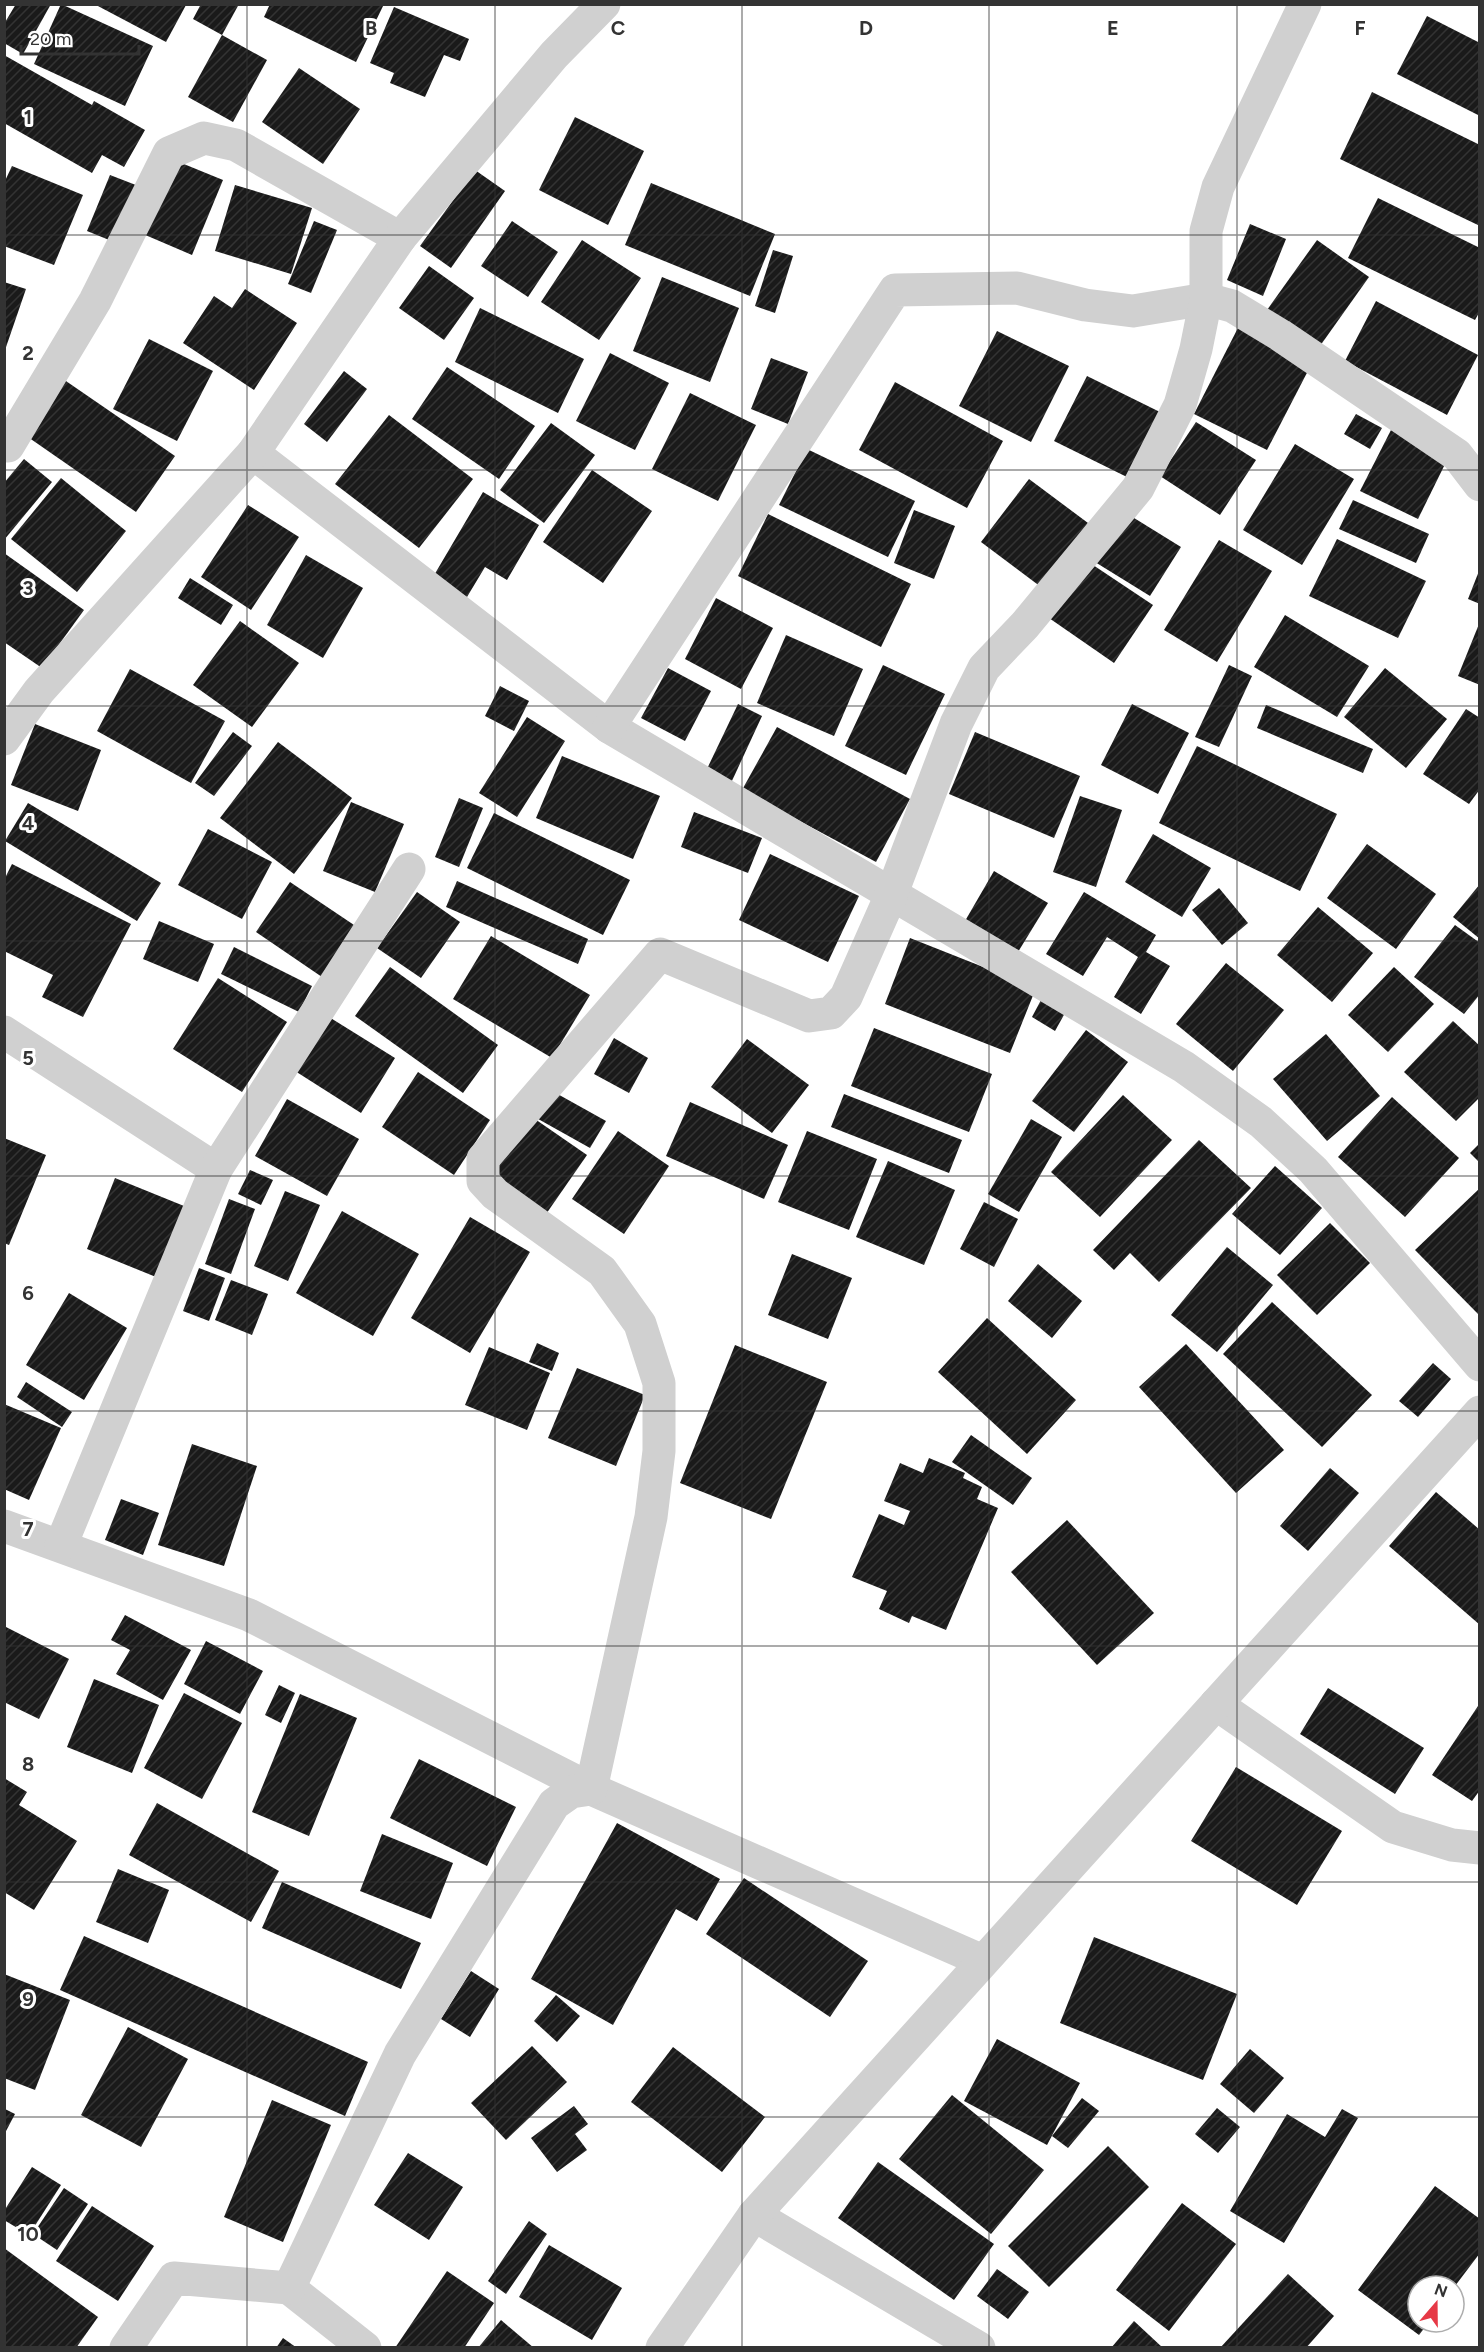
<svg xmlns="http://www.w3.org/2000/svg" width="1484" height="2352" font-family="Figtree,sans-serif">
<defs>
<pattern id="building-hatch" width="6" height="6" patternUnits="userSpaceOnUse" patternTransform="scale(1.5)"><rect width="6" height="6" fill="#1a1a1a"/><path d="M-1 1l2-2M0 6l6-6M5 7l2-2" fill="none" stroke="#333"/></pattern>
</defs>
<rect width="100%" height="100%" fill="#fff"/>
<!-- building -->
<g fill="url(#building-hatch)">
<path d="M16 4H51L23 54 4 43V24Z"/>
<path d="M61 4 153 46 125 106 34 64Z"/>
<path d="M201 4H239L222 35 193 19Z"/>
<path d="M270 4H384L356 62 264 17Z"/>
<path d="M96 5H186L166 42Z"/>
<path d="M394 7 469 39 460 61 444 55 425 97 390 83 394 73 370 63Z"/>
<path d="M1427 16 1480 43V116L1397 74Z"/>
<path d="M222 35 267 60 233 122 188 97Z"/>
<path d="M4 55 92 105 94 101 145 130 124 167 102 155 92 173 4 123Z"/>
<path d="M299 68 360 109 323 164 262 122Z"/>
<path d="M1372 92 1480 145V226L1340 159Z"/>
<path d="M575 117 644 151 608 225 539 190Z"/>
<path d="M174 160 223 180 192 255 143 234Z"/>
<path d="M12 166 83 195 54 265 4 246V183Z"/>
<path d="M475 170 505 191 451 268 420 246Z"/>
<path d="M110 175 141 187 119 244 87 231Z"/>
<path d="M651 183 775 234 750 296 625 245Z"/>
<path d="M235 185 312 208 291 274 215 251Z"/>
<path d="M1378 198 1480 248V311L1475 320 1348 258Z"/>
<path d="M314 221 337 230 311 293 288 284Z"/>
<path d="M512 221 558 252 528 297 481 266Z"/>
<path d="M1250 224 1286 239 1263 296 1227 280Z"/>
<path d="M582 240 641 278 599 340 541 302Z"/>
<path d="M1317 240 1369 277 1315 353 1262 317Z"/>
<path d="M773 250 793 256 775 313 755 306Z"/>
<path d="M429 266 474 298 444 340 399 308Z"/>
<path d="M662 277 739 308 710 382 633 351Z"/>
<path d="M4 282 26 289 5 350H4Z"/>
<path d="M245 289 297 323 254 390 183 343 214 296 232 308Z"/>
<path d="M1376 301 1478 355 1447 415 1345 361Z"/>
<path d="M480 308 584 359 558 413 455 362Z"/>
<path d="M1241 322 1311 365 1267 450 1194 414Z"/>
<path d="M997 331 1069 366 1031 442 959 406Z"/>
<path d="M149 339 213 371 177 441 113 409Z"/>
<path d="M610 353 669 383 635 450 576 421Z"/>
<path d="M771 358 808 372 788 424 751 409Z"/>
<path d="M447 367 535 426 499 479 412 419Z"/>
<path d="M344 371 367 389 327 442 304 424Z"/>
<path d="M1087 376 1164 414 1131 479 1054 441Z"/>
<path d="M63 379 175 456 136 512 25 435Z"/>
<path d="M895 382 1003 441 967 508 859 450Z"/>
<path d="M690 393 756 425 718 501 652 469Z"/>
<path d="M1356 414 1382 428 1370 449 1344 434Z"/>
<path d="M389 415 473 479 419 548 335 484Z"/>
<path d="M1196 422 1256 460 1220 515 1160 476Z"/>
<path d="M551 423 595 455 544 523 500 490Z"/>
<path d="M1391 430 1448 458 1418 519 1360 491Z"/>
<path d="M1295 444 1354 479 1302 565 1243 530Z"/>
<path d="M807 449 915 501 888 557 779 505Z"/>
<path d="M24 459 52 482 4 540V483Z"/>
<path d="M592 470 652 511 603 583 543 542Z"/>
<path d="M61 478 126 531 77 592 11 539Z"/>
<path d="M1029 479 1088 523 1041 587 981 542Z"/>
<path d="M483 492 539 525 507 580 485 567 467 597 433 577Z"/>
<path d="M1353 500 1429 534 1416 563 1339 529Z"/>
<path d="M248 505 299 537 251 610 201 577Z"/>
<path d="M914 510 955 526 934 579 894 563Z"/>
<path d="M1126 513 1181 547 1150 596 1095 562Z"/>
<path d="M768 514 911 584 881 647 738 576Z"/>
<path d="M1337 539 1426 581 1398 638 1309 596Z"/>
<path d="M1219 540 1272 571 1217 662 1164 630Z"/>
<path d="M4 553 84 610 42 668 4 642Z"/>
<path d="M306 555 363 588 323 658 267 625Z"/>
<path d="M1087 561 1153 605 1114 663 1049 618Z"/>
<path d="M1479 571 1480 572V604L1468 599Z"/>
<path d="M190 578 233 605 221 625 178 598Z"/>
<path d="M716 598 773 628 741 689 685 659Z"/>
<path d="M1285 615 1369 666 1337 717 1254 667Z"/>
<path d="M240 621 299 663 252 727 193 685Z"/>
<path d="M1479 624H1480V685L1458 676Z"/>
<path d="M786 635 863 669 834 736 757 703Z"/>
<path d="M883 665 945 694 906 775 845 746Z"/>
<path d="M1229 665 1252 676 1219 747 1195 737Z"/>
<path d="M668 668 711 691 685 741 641 718Z"/>
<path d="M1385 668 1447 719 1406 768 1344 717Z"/>
<path d="M130 669 225 721 191 783 97 731Z"/>
<path d="M500 686 529 701 514 731 485 716Z"/>
<path d="M738 704 762 716 731 783 706 771Z"/>
<path d="M1132 704 1189 733 1158 794 1101 765Z"/>
<path d="M1266 705 1373 749 1363 773 1257 728Z"/>
<path d="M1466 709 1480 718V789L1469 804 1423 774Z"/>
<path d="M527 717 565 741 517 817 479 793Z"/>
<path d="M35 724 101 750 78 811 11 785Z"/>
<path d="M777 727 910 799 876 862 742 790Z"/>
<path d="M233 732 252 746 214 796 195 783Z"/>
<path d="M975 732 1080 776 1054 838 949 794Z"/>
<path d="M278 742 352 798 294 874 220 818Z"/>
<path d="M1197 746 1337 814 1300 891 1159 823Z"/>
<path d="M562 756 660 796 633 859 536 818Z"/>
<path d="M1080 796 1122 810 1096 887 1053 872Z"/>
<path d="M459 798 483 808 459 867 435 857Z"/>
<path d="M351 802 404 824 375 892 323 871Z"/>
<path d="M28 803 161 883 137 921 5 841Z"/>
<path d="M694 812 762 838 748 873 681 847Z"/>
<path d="M494 813 630 880 603 935 467 868Z"/>
<path d="M208 829 272 862 242 919 178 885Z"/>
<path d="M1153 834 1211 868 1182 917 1125 882Z"/>
<path d="M1367 844 1436 894 1396 949 1327 898Z"/>
<path d="M770 854 859 896 828 962 739 920Z"/>
<path d="M12 864 131 924 83 1017 42 997 53 975 4 951V880Z"/>
<path d="M994 871 1048 903 1018 952 965 921Z"/>
<path d="M457 881 588 939 578 964 446 907Z"/>
<path d="M290 882 357 927 322 977 256 932Z"/>
<path d="M1480 884V939L1453 917Z"/>
<path d="M1219 888 1248 923 1222 945 1192 910Z"/>
<path d="M417 892 460 922 421 978 377 948Z"/>
<path d="M1084 892 1156 935 1146 952 1170 966 1141 1014 1114 997 1138 957 1107 937 1083 976 1046 954Z"/>
<path d="M1318 907 1373 953 1332 1002 1277 955Z"/>
<path d="M159 921 214 944 198 982 143 959Z"/>
<path d="M1455 925 1480 943V994L1464 1014 1414 977Z"/>
<path d="M491 936 590 995 552 1058 453 999Z"/>
<path d="M910 938 1036 988 1010 1053 885 1004Z"/>
<path d="M234 947 312 986 299 1012 221 974Z"/>
<path d="M1226 963 1284 1010 1233 1071 1176 1024Z"/>
<path d="M390 967 498 1045 463 1093 355 1016Z"/>
<path d="M1394 967 1434 1004 1388 1052 1348 1015Z"/>
<path d="M218 978 287 1022 242 1092 173 1049Z"/>
<path d="M1041 1000 1065 1013 1055 1031 1032 1017Z"/>
<path d="M329 1017 395 1058 361 1113 295 1071Z"/>
<path d="M1453 1021 1480 1046V1097L1456 1121 1404 1072Z"/>
<path d="M874 1028 992 1074 969 1132 851 1086Z"/>
<path d="M1086 1030 1128 1062 1074 1132 1032 1101Z"/>
<path d="M1326 1034 1380 1096 1327 1141 1273 1079Z"/>
<path d="M614 1038 648 1058 629 1093 594 1074Z"/>
<path d="M747 1039 809 1085 772 1133 711 1087Z"/>
<path d="M418 1072 490 1120 454 1175 382 1127Z"/>
<path d="M545 1087 606 1121 590 1148 531 1115Z"/>
<path d="M844 1094 962 1140 949 1173 831 1127Z"/>
<path d="M1123 1095 1172 1140 1100 1217 1051 1172Z"/>
<path d="M1392 1097 1459 1158 1405 1217 1338 1157Z"/>
<path d="M287 1099 359 1139 327 1196 255 1156Z"/>
<path d="M690 1102 788 1145 764 1199 666 1156Z"/>
<path d="M532 1117 587 1155 544 1217 489 1180Z"/>
<path d="M1031 1119 1062 1137 1019 1212 988 1194Z"/>
<path d="M618 1131 669 1166 624 1234 572 1199Z"/>
<path d="M807 1131 877 1159 849 1230 778 1202Z"/>
<path d="M4 1138 46 1155 9 1245 4 1243Z"/>
<path d="M1199 1140 1251 1188 1159 1282 1130 1253 1114 1270 1093 1250Z"/>
<path d="M1480 1143V1163L1470 1153Z"/>
<path d="M888 1161 955 1190 924 1265 856 1237Z"/>
<path d="M1275 1166 1322 1208 1280 1255 1232 1214Z"/>
<path d="M250 1170 273 1180 261 1205 238 1194Z"/>
<path d="M115 1178 184 1206 156 1277 87 1249Z"/>
<path d="M1480 1188V1316L1415 1250Z"/>
<path d="M285 1191 320 1205 288 1281 254 1266Z"/>
<path d="M229 1199 255 1209 231 1274 205 1264Z"/>
<path d="M984 1202 1018 1219 994 1267 960 1249Z"/>
<path d="M342 1211 419 1254 373 1336 296 1293Z"/>
<path d="M470 1217 530 1252 470 1353 411 1318Z"/>
<path d="M1330 1223 1370 1263 1317 1315 1277 1275Z"/>
<path d="M1227 1247 1273 1285 1217 1352 1171 1315Z"/>
<path d="M792 1254 852 1278 828 1339 768 1315Z"/>
<path d="M1038 1264 1082 1301 1052 1338 1008 1301Z"/>
<path d="M199 1268 225 1278 209 1321 183 1311Z"/>
<path d="M231 1280 268 1294 252 1335 215 1320Z"/>
<path d="M69 1293 127 1328 84 1400 26 1365Z"/>
<path d="M1272 1302 1372 1395 1322 1447 1223 1354Z"/>
<path d="M987 1318 1076 1400 1027 1454 938 1372Z"/>
<path d="M537 1343 559 1353 552 1371 529 1362Z"/>
<path d="M1186 1344 1284 1450 1236 1493 1139 1387Z"/>
<path d="M735 1345 827 1382 771 1519 680 1483Z"/>
<path d="M489 1347 550 1373 527 1430 465 1405Z"/>
<path d="M1433 1363 1451 1379 1418 1417 1399 1401Z"/>
<path d="M577 1368 645 1395 616 1466 548 1438Z"/>
<path d="M26 1382 72 1412 62 1427 17 1397Z"/>
<path d="M4 1404 61 1428 29 1500 4 1489Z"/>
<path d="M971 1435 1032 1478 1013 1505 952 1462Z"/>
<path d="M192 1444 257 1466 224 1566 158 1545Z"/>
<path d="M929 1458 965 1473 963 1478 982 1487 977 1499 998 1508 946 1630 912 1616 909 1623 879 1609 887 1591 852 1577 879 1514 904 1525 910 1511 884 1501 900 1463 923 1473Z"/>
<path d="M1330 1468 1359 1493 1308 1551 1280 1526Z"/>
<path d="M1436 1492 1480 1530V1625L1389 1546Z"/>
<path d="M121 1499 159 1513 143 1555 105 1540Z"/>
<path d="M1067 1520 1154 1613 1097 1665 1011 1572Z"/>
<path d="M125 1615 191 1650 163 1700 116 1674 130 1650 111 1640Z"/>
<path d="M4 1626 69 1659 39 1719 4 1702Z"/>
<path d="M206 1641 263 1671 240 1714 184 1684Z"/>
<path d="M94 1679 159 1705 132 1773 67 1747Z"/>
<path d="M279 1685 295 1693 281 1723 265 1715Z"/>
<path d="M1328 1688 1424 1748 1395 1794 1300 1734Z"/>
<path d="M184 1693 242 1723 202 1799 144 1768Z"/>
<path d="M300 1694 357 1718 309 1836 252 1812Z"/>
<path d="M1480 1703V1790L1472 1801 1432 1775Z"/>
<path d="M419 1759 516 1807 487 1866 390 1818Z"/>
<path d="M1236 1767 1342 1831 1297 1905 1191 1841Z"/>
<path d="M4 1778 27 1792 19 1805 77 1841 34 1910 4 1892Z"/>
<path d="M157 1803 279 1871 251 1922 129 1855Z"/>
<path d="M617 1823 720 1879 697 1921 676 1909 613 2025 531 1979Z"/>
<path d="M382 1834 453 1863 431 1919 360 1891Z"/>
<path d="M118 1869 169 1890 148 1943 96 1922Z"/>
<path d="M744 1878 868 1961 830 2017 706 1934Z"/>
<path d="M282 1882 421 1943 401 1989 262 1928Z"/>
<path d="M84 1936 368 2062 345 2116 60 1990Z"/>
<path d="M1094 1937 1237 1994 1203 2080 1060 2023Z"/>
<path d="M471 1971 499 1989 470 2037 441 2019Z"/>
<path d="M4 1974 70 2000 35 2090 4 2078Z"/>
<path d="M556 1995 580 2016 557 2042 534 2021Z"/>
<path d="M128 2027 188 2059 141 2147 81 2115Z"/>
<path d="M997 2039 1080 2083 1047 2145 964 2101Z"/>
<path d="M532 2046 567 2082 506 2140 471 2103Z"/>
<path d="M673 2047 765 2117 722 2172 631 2102Z"/>
<path d="M1250 2049 1284 2078 1254 2113 1220 2084Z"/>
<path d="M952 2095 1044 2170 991 2234 899 2159Z"/>
<path d="M1082 2098 1099 2111 1068 2148 1052 2136Z"/>
<path d="M272 2100 331 2125 283 2242 224 2217Z"/>
<path d="M574 2106 588 2124 575 2134 587 2150 557 2172 531 2138Z"/>
<path d="M1217 2108 1240 2127 1218 2153 1195 2134Z"/>
<path d="M5 2109 15 2114 5 2133Z"/>
<path d="M1342 2109 1358 2118 1284 2243 1230 2211 1287 2114 1325 2137Z"/>
<path d="M1108 2146 1149 2187 1049 2287 1008 2246Z"/>
<path d="M408 2153 463 2187 429 2240 374 2205Z"/>
<path d="M878 2162 994 2244 954 2300 838 2218Z"/>
<path d="M32 2167 61 2185 29 2235 4 2220V2211Z"/>
<path d="M1435 2186 1480 2219V2253L1455 2286H1418V2322H1429L1419 2335 1358 2290Z"/>
<path d="M64 2188 88 2204 57 2250 33 2234Z"/>
<path d="M1182 2203 1236 2244 1169 2331 1116 2290Z"/>
<path d="M92 2206 154 2246 118 2301 56 2261Z"/>
<path d="M529 2221 547 2234 506 2294 488 2281Z"/>
<path d="M549 2245 622 2288 592 2340 519 2297Z"/>
<path d="M4 2248 98 2317 76 2348H4Z"/>
<path d="M997 2269 1029 2292 1008 2319 977 2296Z"/>
<path d="M447 2271 494 2303 464 2348H395Z"/>
<path d="M1288 2274 1334 2316 1306 2348H1220Z"/>
<path d="M501 2320 534 2348H478Z"/>
<path d="M1134 2321 1163 2348H1111Z"/>
<path d="M283 2338 297 2348H276Z"/>
</g>
<g fill="none" stroke-linecap="round" stroke-linejoin="round">
<!-- street -->
<g stroke="#d0d0d0" stroke-width="33">
<path d="M8 446 95 301 169 153 204 138 236 145 400 238"/>
<path d="M253 453 609 727 1184 1067 1261 1122 1313 1170 1480 1365"/>
<path d="M609 727 895 290 1017 288 1085 305 1133 311 1206 299 1232 306 1280 335 1457 455 1480 485"/>
<path d="M4 739 39 691 253 453 400 238 554 55 604 4"/>
<path d="M4 1032 216 1169"/>
<path d="M4 1526 249 1615 591 1789 983 1961"/>
<path d="M61 1545 216 1169 409 869"/>
<path d="M1216 1704 1393 1827 1452 1845 1480 1848"/>
<path d="M754 2215 979 2348"/>
<path d="M289 2288 365 2348"/>
<path d="M126 2348 174 2278 289 2288 400 2054 554 1804 571 1792 591 1789 651 1517 659 1451V1383L640 1324 602 1271 495 1194 483 1181V1159L660 954 809 1016 831 1013 846 997 892 893 956 724 984 668 1025 625 1138 488 1180 405 1196 349 1206 299V231L1218 187 1305 4"/>
<path d="M662 2348 754 2215 1480 1412"/>
</g>
</g>
<!-- grid -->
<path fill="none" stroke="#333" stroke-width="1.5" stroke-opacity="0.55" d="M247 4V2348M495 4V2348M742 4V2348M989 4V2348M1237 4V2348M4 235H1480M4 470H1480M4 706H1480M4 941H1480M4 1176H1480M4 1411H1480M4 1646H1480M4 1882H1480M4 2117H1480"/>
<g font-size="20" text-anchor="middle" font-weight="bold" fill="#333" stroke="#fff" stroke-width="6" stroke-linejoin="round" paint-order="stroke">
<text x="371" y="35">B</text>
<text x="618" y="35">C</text>
<text x="866" y="35">D</text>
<text x="1113" y="35">E</text>
<text x="1360" y="35">F</text>
<text x="28" y="124">1</text>
<text x="28" y="360">2</text>
<text x="28" y="595">3</text>
<text x="28" y="830">4</text>
<text x="28" y="1065">5</text>
<text x="28" y="1300">6</text>
<text x="28" y="1536">7</text>
<text x="28" y="1771">8</text>
<text x="28" y="2006">9</text>
<text x="28" y="2241">10</text>
</g>
<!-- border -->
<rect width="1484" height="2352" fill="none" stroke="#333333" stroke-width="12"/>
<!-- north arrow -->
<g transform="translate(1436 2304) rotate(20)"><circle r="28" fill="#ffffff" stroke="#adadad" stroke-width="1.5"/>
<path d="M0-4.5L10 22L0 15L-10 22Z" fill="#e63946"/>
<text y="-9" font-size="16" font-weight="bold" text-anchor="middle" fill="#333333">N</text>
</g>
<!-- scale -->
<path d="M21 45v9h118v-9" fill="none" stroke="#333333" stroke-width="3"/>
<text x="30" y="45" font-size="18" fill="#333333" stroke="#ffffff" stroke-width="4.5" paint-order="stroke">20 m</text>
</svg>
